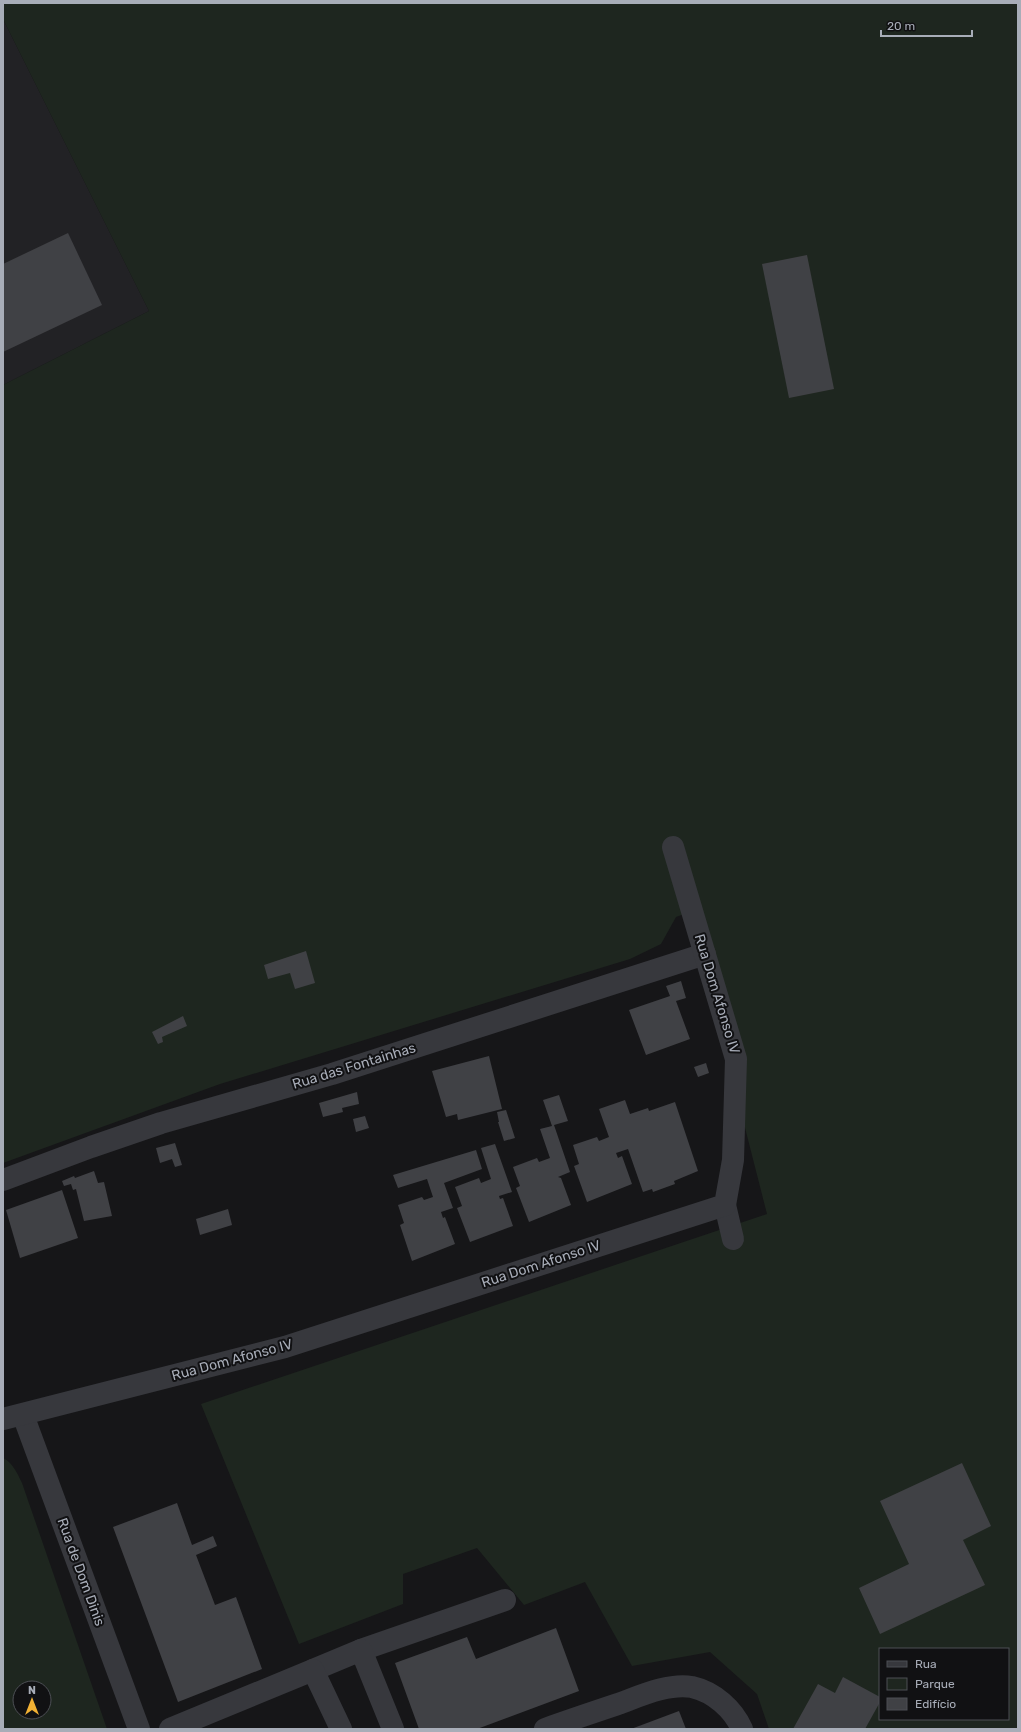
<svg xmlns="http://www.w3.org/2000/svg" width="1021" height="1732" font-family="Rubik,sans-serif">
<rect width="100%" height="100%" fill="#161618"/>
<!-- built -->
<path fill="#222225" d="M3 19 149 311 3 385Z"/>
<!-- green -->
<g fill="#1e261f" fill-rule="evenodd">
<path d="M3 3H1018V1729H769L757 1694 710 1652 632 1666 585 1582 524 1605 477 1548 403 1574V1604L299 1644 201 1404 767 1214 690 912 676 917 661 944 630 959 220 1084 3 1163V385L149 311 3 19ZM880 1649H1008V1719H880Z"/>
<path d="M3 1458C13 1463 17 1473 22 1483L107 1729H3ZM20 1688H44V1712H20Z"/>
</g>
<!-- building -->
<g fill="#404145">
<path d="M68 233 102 305 3 352V264Z"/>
<path d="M807 255 834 389 789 398 762 264Z"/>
<path d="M306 951 315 983 295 989 290 973 268 979 264 965Z"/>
<path d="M681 981 686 998 676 1001 690 1039 646 1055 629 1010 670 996 666 986Z"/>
<path d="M183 1016 187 1026 162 1037 163 1042 158 1044 152 1032Z"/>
<path d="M489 1056 502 1109 458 1120 457 1114 446 1117 432 1071Z"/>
<path d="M706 1063 709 1073 698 1077 694 1067Z"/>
<path d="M357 1092 359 1104 342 1108 343 1112 323 1117 319 1103Z"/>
<path d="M559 1095 568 1121 554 1125 570 1172 558 1177 561 1178 571 1205 529 1222 516 1188 520 1186 513 1167 537 1158 539 1162 550 1158 540 1129 552 1126 543 1100Z"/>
<path d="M625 1100 630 1114 648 1108 649 1111 675 1102 698 1171 674 1181 675 1184 653 1192 652 1189 643 1192 628 1149 616 1153 618 1158 622 1156 632 1184 587 1202 574 1166 579 1164 573 1145 597 1137 599 1141 609 1137 599 1109Z"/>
<path d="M506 1110 515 1138 504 1141 498 1122H499L497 1112Z"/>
<path d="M365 1116 369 1128 356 1132 353 1119Z"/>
<path d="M175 1143 182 1165 175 1167 172 1159 160 1163 156 1148Z"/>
<path d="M495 1144 512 1192 499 1196 500 1199 503 1198 513 1226 470 1242 457 1208 462 1206 455 1187 479 1178 481 1183 491 1179 481 1148Z"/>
<path d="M476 1150 482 1169 444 1183 453 1208 441 1212 443 1218 445 1217 455 1244 412 1261 400 1225 404 1223 398 1205 422 1197 424 1200 433 1197 427 1179 398 1188 393 1175Z"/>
<path d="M94 1171 98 1183 104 1182 112 1216 84 1221 76 1189 73 1190 71 1184 64 1186 62 1181 74 1176 75 1178Z"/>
<path d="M62 1190 78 1238 20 1258 6 1210Z"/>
<path d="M228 1209 232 1225 200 1235 196 1219Z"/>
<path d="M962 1463 991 1526 963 1540 985 1585 880 1634 859 1588 909 1564 880 1501Z"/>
<path d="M177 1503 192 1545 213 1536 217 1546 196 1555 215 1605 236 1597 262 1669 178 1702 113 1527Z"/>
<path d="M556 1628 579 1691 477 1729H419L395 1663 467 1637 476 1659Z"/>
<path d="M843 1677 880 1697V1702L865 1729H793L818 1684 835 1693Z"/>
<path d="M679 1711 686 1729H631Z"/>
</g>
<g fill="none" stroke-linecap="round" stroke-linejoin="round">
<!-- minor -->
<g stroke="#37383d" stroke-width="22">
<path d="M3 1180 91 1147 161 1123 332 1074 705 954"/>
<path d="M725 1205 733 1239"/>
<path d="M23 1415 139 1729"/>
<path d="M3 1419 285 1347 725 1205 733 1160 736 1059 673 847"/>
<path d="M361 1650 505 1600"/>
<path d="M313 1670 361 1650 393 1729"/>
<path d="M170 1729 313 1670 341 1729"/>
<path d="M545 1729C570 1720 594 1712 618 1704 640 1696 668 1683 692 1687 714 1692 733 1709 742 1729"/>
</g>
</g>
<g text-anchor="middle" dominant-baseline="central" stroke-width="4" stroke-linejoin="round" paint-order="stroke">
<!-- street labels -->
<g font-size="14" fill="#a8adb8" stroke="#111113">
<text transform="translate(717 994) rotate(73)">Rua Dom Afonso IV</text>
<text transform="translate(354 1066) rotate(-17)">Rua das Fontainhas</text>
<text transform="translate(541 1264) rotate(-18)">Rua Dom Afonso IV</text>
<text transform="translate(232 1360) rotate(-15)">Rua Dom Afonso IV</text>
<text transform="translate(81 1572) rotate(70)">Rua de Dom Dinis</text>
</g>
</g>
<!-- border -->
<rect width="1021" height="1732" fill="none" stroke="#a8adb8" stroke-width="8"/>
<!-- legend -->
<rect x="879" y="1648" width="130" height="72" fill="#111113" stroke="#4d4f55"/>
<rect x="887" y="1661" width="20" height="6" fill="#37383d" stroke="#4d4f55"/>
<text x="915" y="1668" font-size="12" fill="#a8adb8">Rua</text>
<rect x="887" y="1678" width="20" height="12" fill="#1e261f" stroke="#4d4f55"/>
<text x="915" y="1688" font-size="12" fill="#a8adb8">Parque</text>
<rect x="887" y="1698" width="20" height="12" fill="#404145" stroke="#4d4f55"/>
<text x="915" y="1708" font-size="12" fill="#a8adb8">Edifício</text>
<!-- north arrow -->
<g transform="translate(32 1700)"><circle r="19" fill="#111113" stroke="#4d4f55"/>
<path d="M0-3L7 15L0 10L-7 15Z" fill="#f2b134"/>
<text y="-6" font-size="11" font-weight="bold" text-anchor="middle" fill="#a8adb8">N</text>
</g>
<!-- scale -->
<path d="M881 30v6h91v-6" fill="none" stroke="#a8adb8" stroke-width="2"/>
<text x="887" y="30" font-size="12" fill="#a8adb8" stroke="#111113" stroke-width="3" paint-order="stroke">20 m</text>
</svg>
